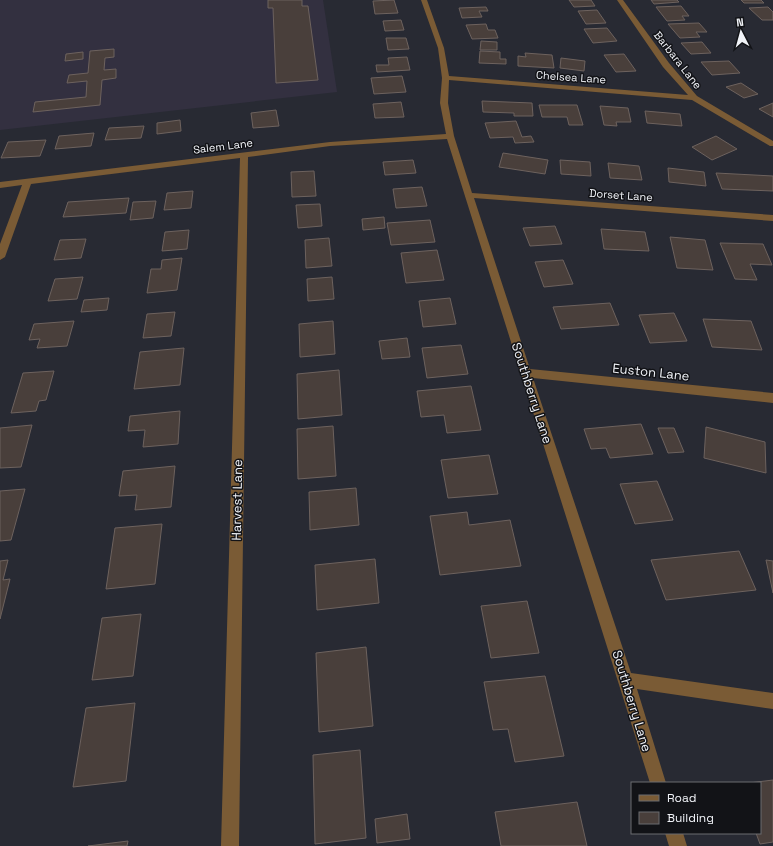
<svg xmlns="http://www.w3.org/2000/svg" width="773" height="846" font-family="'Space Grotesk',sans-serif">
<rect width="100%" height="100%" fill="#282a33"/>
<!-- commercial -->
<path fill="#333040" d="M0 0H323L337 92 0 130Z"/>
<!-- building -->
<g fill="#493f3b" stroke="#6d625e">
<path d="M268 0H302V6H308L318 80 276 83 273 8H268Z"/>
<path d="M394 0 398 13 375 14 373 1Z"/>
<path d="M569 0H591L595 6 574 7Z"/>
<path d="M651 0H677L679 2 654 4Z"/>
<path d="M741 0H761L764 3H744Z"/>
<path d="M681 6 689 16H682L685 20 667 21 656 7Z"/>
<path d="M486 7 488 11H479L482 17 462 18 459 8Z"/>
<path d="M768 7 773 12V20H762L749 8Z"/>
<path d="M597 10 606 23 586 24 578 11Z"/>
<path d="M401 20 404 30 385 31 383 21Z"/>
<path d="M699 23 707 32H696L700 37 680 38 668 24Z"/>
<path d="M486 24 488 30H495L498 38 472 39 466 25Z"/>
<path d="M607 28 617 41 593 43 584 29Z"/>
<path d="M386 38H406L409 49 388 50Z"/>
<path d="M481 41 497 42V50H480Z"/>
<path d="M702 42 711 53 691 54 681 43Z"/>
<path d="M114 49V57L105 58 104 70 116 69V78L102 80 100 105 33 112 35 102 86 97 87 81 67 83 69 75 88 73 90 51Z"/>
<path d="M480 51 500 52V59H506V64L479 63Z"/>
<path d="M83 52V59L65 61 66 54Z"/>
<path d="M525 53 552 55 554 68 518 66V56L526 57Z"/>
<path d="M624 54 636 71 616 72 604 55Z"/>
<path d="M407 57 410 70 377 72 376 65H389L388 58Z"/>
<path d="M561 58 585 61 584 71 560 68Z"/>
<path d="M729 61 740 73 712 75 701 62Z"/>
<path d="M402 76 406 92 374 94 371 78Z"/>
<path d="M741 83 758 94 744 98 726 87Z"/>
<path d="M482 101 532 103 533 116H514V113L483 112Z"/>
<path d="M401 102 404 117 375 118 373 104Z"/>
<path d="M773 103V117L759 109Z"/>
<path d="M539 105H577L583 125H569L567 117H542Z"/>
<path d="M600 106 628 108 631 122H616L617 126 604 125Z"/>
<path d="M276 110 279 126 253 128 251 113Z"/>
<path d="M645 111 680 114 682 126 647 123Z"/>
<path d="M180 120 181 131 157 134V123Z"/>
<path d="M516 121 522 137 531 136 534 142 515 143 513 137 490 138 485 123Z"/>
<path d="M144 126 141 138 105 140 109 128Z"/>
<path d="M94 133 91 146 55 149 59 136Z"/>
<path d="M716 136 737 149 712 160 692 147Z"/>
<path d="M46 140 40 156 1 158 8 142Z"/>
<path d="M503 153 548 160 545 174 499 167Z"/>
<path d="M413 160 416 173 385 175 383 162Z"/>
<path d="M560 160 590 162 591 176 561 174Z"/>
<path d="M608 163 639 166 642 180 610 178Z"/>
<path d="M668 168 704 172 706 186 669 182Z"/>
<path d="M314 171 316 196 292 197 291 172Z"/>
<path d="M716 173 773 176V191L722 189Z"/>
<path d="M422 187 427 206 396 208 393 189Z"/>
<path d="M193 191 191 208 164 210 167 193Z"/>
<path d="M129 198 126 213 63 217 68 202Z"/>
<path d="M156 201 153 218 130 220 133 202Z"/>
<path d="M320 204 322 226 298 228 296 205Z"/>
<path d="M384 217 385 228 363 230 362 219Z"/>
<path d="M430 220 435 242 391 245 387 223Z"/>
<path d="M555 226 562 244 530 246 523 228Z"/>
<path d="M601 229 645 232 649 251 604 249Z"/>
<path d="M189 230 187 249 162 251 165 232Z"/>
<path d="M670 237 705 240 713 270 677 268Z"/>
<path d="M329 238 332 266 306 268 305 240Z"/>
<path d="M86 239 81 258 54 260 60 240Z"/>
<path d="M720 243 763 244 772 265 750 264 757 280 735 279Z"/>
<path d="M437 250 444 280 406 283 401 253Z"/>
<path d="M182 258 177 290 147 293 151 269H161L162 260Z"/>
<path d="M563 260 573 284 544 287 535 262Z"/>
<path d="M83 277 77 299 48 301 55 279Z"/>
<path d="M332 277 334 299 308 301 307 279Z"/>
<path d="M109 298 107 310 81 312 84 300Z"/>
<path d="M450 298 456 324 423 327 419 301Z"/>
<path d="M610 303 619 325 561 329 553 307Z"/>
<path d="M175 312 171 336 143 338 147 314Z"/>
<path d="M674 313 687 341 650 343 639 315Z"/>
<path d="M703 319 751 321 762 350 712 347Z"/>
<path d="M74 321 67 346 37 348 40 339 29 340 34 324Z"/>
<path d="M333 321 335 354 300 357 299 324Z"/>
<path d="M407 338 410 357 382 359 379 341Z"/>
<path d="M461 345 468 374 427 378 422 348Z"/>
<path d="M184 348 180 385 134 389 140 352Z"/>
<path d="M339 370 342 415 298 419 297 374Z"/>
<path d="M54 371 46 400 39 401 36 411 11 413 23 373Z"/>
<path d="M471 386 481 430 447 433 444 415 421 417 417 391Z"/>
<path d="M180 411 178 444 143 447 145 430 128 431 130 416Z"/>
<path d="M641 424 653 454 610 458 606 448 591 449 584 429Z"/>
<path d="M32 425 21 467 0 468V428Z"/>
<path d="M333 426 336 476 298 479 297 429Z"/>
<path d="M706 427 765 442 766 473 704 458Z"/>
<path d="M658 428H674L684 452 668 453Z"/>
<path d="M489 455 498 494 448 498 441 460Z"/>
<path d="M175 466 171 507 135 510 137 495 119 496 123 471Z"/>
<path d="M657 481 673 520 635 524 620 484Z"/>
<path d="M356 488 359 525 310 530 309 492Z"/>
<path d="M25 489 11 540 0 541V491Z"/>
<path d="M467 512 469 525 510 520 521 566 440 575 430 516Z"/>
<path d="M162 524 155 584 106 589 115 528Z"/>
<path d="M739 551 756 590 666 600 651 560Z"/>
<path d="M375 559 379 603 317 610 315 565Z"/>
<path d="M8 560 3 580 10 579 0 619V561Z"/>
<path d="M766 560 773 561V593Z"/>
<path d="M527 601 539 653 491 658 481 606Z"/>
<path d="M141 614 133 676 92 680 102 618Z"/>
<path d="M366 647 373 726 319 732 316 653Z"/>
<path d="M545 676 564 756 515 762 508 729 493 730 484 682Z"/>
<path d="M135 703 126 781 73 787 86 708Z"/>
<path d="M360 750 366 838 315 844 313 755Z"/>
<path d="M773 780V842L760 844 756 833H760V783H749Z"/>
<path d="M577 802 587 846H501L495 812Z"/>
<path d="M407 814 410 839 377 843 375 819Z"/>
<path d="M128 841 127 846H88Z"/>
</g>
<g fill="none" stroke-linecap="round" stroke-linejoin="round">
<!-- minor -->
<g fill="#7a5b35" fill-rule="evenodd">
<path d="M421 0H427L444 48 449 76 688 95 663 67 617 0H623L669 63 697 96 773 141V146H770L692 100 449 80 448 103 454 136 472 193 773 215V221L474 198 530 369 773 393V403L533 378 631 673 773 693V709L637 689 666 783H650L447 139 330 146 248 157 239 846H221L240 158 31 184 5 257 0 260V244L22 185 0 188V182L330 142 446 134 440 103 442 78 438 48Z"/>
<path d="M665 833H683L687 846H669Z"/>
</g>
</g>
<g text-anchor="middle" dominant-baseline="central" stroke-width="3" stroke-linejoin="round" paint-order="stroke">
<!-- far-street labels -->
<g font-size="11" fill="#f1f3f8" stroke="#121317">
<text transform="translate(678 60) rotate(52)">Barbara Lane</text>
<text transform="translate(571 77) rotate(4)">Chelsea Lane</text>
<text transform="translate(223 146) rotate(-7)">Salem Lane</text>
<text transform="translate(621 195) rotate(4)">Dorset Lane</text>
</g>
<!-- street labels -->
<g font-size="13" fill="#f1f3f8" stroke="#121317">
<text transform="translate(651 372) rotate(6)">Euston Lane</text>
<text transform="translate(532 393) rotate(72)">Southberry Lane</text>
<text transform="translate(237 500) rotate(-89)">Harvest Lane</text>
<text transform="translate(632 701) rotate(73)">Southberry Lane</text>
</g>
</g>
<!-- legend -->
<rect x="631" y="782" width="130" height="52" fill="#121317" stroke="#6b6d71"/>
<rect x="639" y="795" width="20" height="6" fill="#7a5b35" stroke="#6b6d71"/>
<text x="667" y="802" font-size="12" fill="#f1f3f8">Road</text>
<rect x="639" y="812" width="20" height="12" fill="#493f3b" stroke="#6b6d71"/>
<text x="667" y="822" font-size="12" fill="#f1f3f8">Building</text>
<!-- north arrow -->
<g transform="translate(741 32) rotate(354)" stroke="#121317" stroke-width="3" paint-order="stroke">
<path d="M0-3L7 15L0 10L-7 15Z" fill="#f1f3f8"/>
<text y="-6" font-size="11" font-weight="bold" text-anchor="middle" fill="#f1f3f8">N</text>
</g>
</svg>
